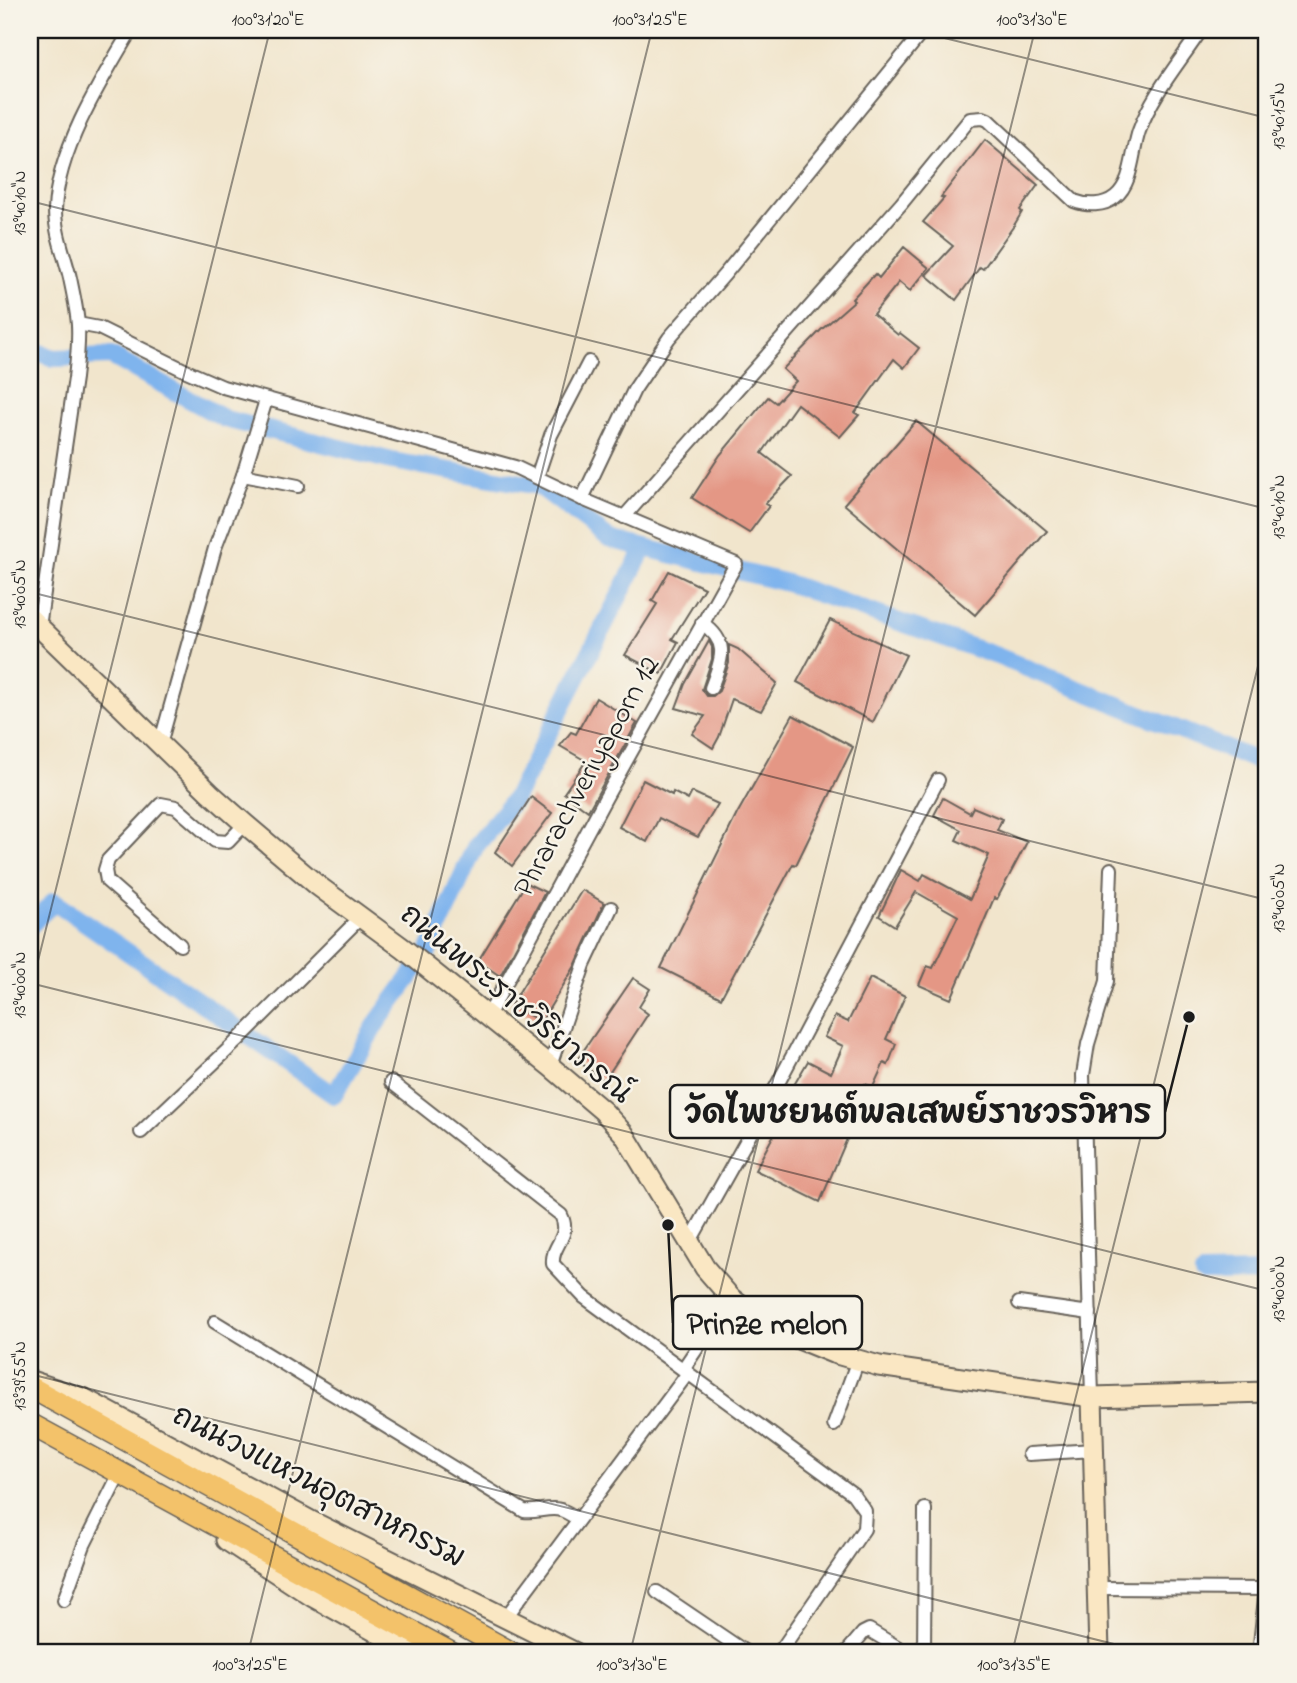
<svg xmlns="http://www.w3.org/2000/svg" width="1297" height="1683" font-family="'Indie Flower','Playpen Sans Thai',sans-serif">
<rect width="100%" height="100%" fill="#f7f3e8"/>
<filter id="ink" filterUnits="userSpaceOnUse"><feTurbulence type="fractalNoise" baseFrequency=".0143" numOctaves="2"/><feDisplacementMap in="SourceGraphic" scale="14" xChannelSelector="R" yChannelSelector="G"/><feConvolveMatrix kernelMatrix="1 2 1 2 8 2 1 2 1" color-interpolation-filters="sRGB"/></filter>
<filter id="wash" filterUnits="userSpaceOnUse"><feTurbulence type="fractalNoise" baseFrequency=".00686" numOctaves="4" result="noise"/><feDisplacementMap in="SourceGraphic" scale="28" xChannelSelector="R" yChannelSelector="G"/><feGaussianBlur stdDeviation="1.57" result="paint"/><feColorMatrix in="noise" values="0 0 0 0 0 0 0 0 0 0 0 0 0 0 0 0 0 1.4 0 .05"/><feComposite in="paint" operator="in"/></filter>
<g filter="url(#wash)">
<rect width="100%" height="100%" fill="#f1e5cc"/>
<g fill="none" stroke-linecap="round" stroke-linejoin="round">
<!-- canal -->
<g stroke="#7fb4ed" stroke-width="18">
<path d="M30 349 54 358 111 356 225 419 392 461 539 486 609 539 787 583 997 656 1267 765"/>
<path d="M30 926 54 901 334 1095 378 1021 427 954 475 847 515 798 644 548"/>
<path d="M1203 1274 1267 1273"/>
</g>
</g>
<g id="blocks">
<!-- building -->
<g fill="#e49785">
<path d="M985 140 1038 185 1020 210 1022 212 1013 227 983 269 980 267 956 300 926 275 953 246 923 222 944 198 941 197Z"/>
<path d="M904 247 929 268 910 291 899 282 873 314 898 335 900 333 919 348 904 368 894 359 855 413 859 415 840 437 797 404 762 453 792 476 765 504 769 506 749 533 692 498 720 455 768 397 776 403 796 381 783 369 821 330 854 301 852 299 875 274 879 278Z"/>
<path d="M916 421 1047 531 975 615 844 504Z"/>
<path d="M669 571 704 588 672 639 678 642 661 674 625 655 657 604 652 601Z"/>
<path d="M830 620 906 655 873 722 797 682Z"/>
<path d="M709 641 712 647V659L702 689 707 696H713L719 691 729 663V645L738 649 777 683 761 711 732 699 719 737 713 748 692 734 705 716 676 708 685 684Z"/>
<path d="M596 698 637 723 588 811 564 793 586 761 560 746 571 732 576 734Z"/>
<path d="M793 715 853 747 796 865 793 864 721 998 661 968 737 814Z"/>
<path d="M643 780 672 795 673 792 688 800 692 792 718 804 698 837 659 818 647 842 619 827Z"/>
<path d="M531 797 552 813 512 866 495 852Z"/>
<path d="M943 798 970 813 973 807 1002 819 997 830 1027 842 997 899 994 898 951 999 919 985 927 966 933 968 958 916 916 892 895 926 879 916 901 870 920 881 924 874 970 899 989 855 956 840 961 830 934 815Z"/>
<path d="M526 883 545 892 500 976 478 961Z"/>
<path d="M582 890 604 903 575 966 541 1022 511 1005Z"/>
<path d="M633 978 650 989 639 1007 648 1014 604 1081 577 1060Z"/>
<path d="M870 978 905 996 886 1039 896 1044 888 1065 884 1063 873 1087 865 1084 856 1113 794 1085 808 1061 831 1073 843 1046 824 1037 835 1016 848 1022Z"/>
<path d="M787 1110 847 1139 820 1202 755 1170Z"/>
</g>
</g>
</g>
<g filter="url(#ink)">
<use href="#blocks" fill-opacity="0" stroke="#67625a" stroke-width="2"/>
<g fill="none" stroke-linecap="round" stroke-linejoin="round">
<defs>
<g id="street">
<path d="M78 324 99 328 184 370 223 387 515 467 582 499 736 564 606 797 488 1016"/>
<path d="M243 475 298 486"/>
<path d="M537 477 551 435 589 362"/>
<path d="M582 499 634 390 669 338 725 274 924 30"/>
<path d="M624 517 901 204 970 119 983 118 988 120 1074 201C1087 206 1104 206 1115 197 1133 183 1132 151 1139 131 1152 94 1180 62 1201 30"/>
<path d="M702 623C731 643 721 660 711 688"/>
<path d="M39 627 75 378C77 361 79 343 78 325 77 310 73 293 70 278 65 256 55 233 55 210 57 151 101 80 131 30"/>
<path d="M160 744 215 548 243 475 266 400"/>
<path d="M180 945 107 881 105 870 108 860 161 804 176 807 215 841 228 842 245 824"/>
<path d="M550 1066 584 965 611 908"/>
<path d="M391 1082 561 1215C572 1237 551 1244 553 1264L584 1297 853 1494 865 1511 864 1529 779 1653"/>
<path d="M141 1132 237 1041 361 917"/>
<path d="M689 1243 766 1106 938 780"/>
<path d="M1019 1303 1090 1313"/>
<path d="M215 1322 524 1511C537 1513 550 1506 561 1510 567 1512 573 1516 578 1519"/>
<path d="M683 1369 731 1298"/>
<path d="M1092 1397 1083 1075 1088 1044 1107 981 1111 869"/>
<path d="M834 1425 858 1360"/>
<path d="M1029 1454 1094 1450"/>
<path d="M1098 1588 1267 1589"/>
<path d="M657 1592 747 1653"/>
<path d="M64 1600 84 1545 120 1473"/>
<path d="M506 1617 688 1373"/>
<path d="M846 1653 863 1633 869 1630 907 1653"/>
<path d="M924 1653 925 1509"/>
<path d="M1259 1653 1266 1589"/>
</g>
<g id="secondary">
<path d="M30 618 210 793 245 824 317 885 404 949 550 1066 603 1111 624 1134 705 1268 731 1298 767 1326 833 1353 879 1366 1092 1397 1267 1392"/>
<path d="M31 1381 85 1399 313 1522 576 1653"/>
<path d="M1092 1397 1099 1653"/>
<path d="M226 1540 313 1597 414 1653"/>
</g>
<g id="primary">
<path d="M30 1387 512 1653"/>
<path d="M30 1424 451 1653"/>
</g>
</defs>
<!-- street casing -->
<use href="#street" stroke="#67625a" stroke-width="16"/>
<!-- secondary casing -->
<use href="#secondary" stroke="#67625a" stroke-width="23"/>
<!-- primary casing -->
<use href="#primary" stroke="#67625a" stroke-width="24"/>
<!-- street -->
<use href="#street" stroke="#fff" stroke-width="12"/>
<!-- secondary -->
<use href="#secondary" stroke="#fae7c3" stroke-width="19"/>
<!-- primary -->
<use href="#primary" stroke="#f3c26a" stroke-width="21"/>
</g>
</g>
<!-- ticks -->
<path fill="none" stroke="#1c1c1c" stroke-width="2" stroke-opacity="0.45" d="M912 30 1267 118M30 201 1267 509M30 592 1267 900M30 983 1267 1291M30 993 270 30M30 1374 1150 1653M248 1653 652 30M630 1653 1035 30M1012 1653 1267 630"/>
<g text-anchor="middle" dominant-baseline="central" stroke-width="5" stroke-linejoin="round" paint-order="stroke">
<!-- street labels -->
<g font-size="30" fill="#1c1c1c" stroke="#f7f3e8">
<text transform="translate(588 777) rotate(-61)">Phrarachveriyaporn 12</text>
<text transform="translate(515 1005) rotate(40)">ถนนพระราชวิริยาภรณ์</text>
<text transform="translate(318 1488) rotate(27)">ถนนวงแหวนอุตสาหกรรม</text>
</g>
</g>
<!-- callouts -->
<path fill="none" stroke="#1c1c1c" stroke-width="2.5" d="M1189 1017L1165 1112M668 1225L673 1323"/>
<g fill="#1c1c1c" stroke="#f7f3e8" stroke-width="2.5">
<circle cx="1189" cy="1017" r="7"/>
<circle cx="668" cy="1225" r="7"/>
</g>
<g fill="#f7f3e8" stroke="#1c1c1c" stroke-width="2.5">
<rect x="670" y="1085" width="495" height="53" rx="7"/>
<rect x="673" y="1296" width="189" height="53" rx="7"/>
</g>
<g font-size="32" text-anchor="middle" font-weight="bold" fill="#1c1c1c">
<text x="918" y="1123">วัดไพชยนต์พลเสพย์ราชวรวิหาร</text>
<text x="767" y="1334">Prinze melon</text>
</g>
<!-- margin -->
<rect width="1297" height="1683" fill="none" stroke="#f7f3e8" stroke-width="77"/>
<rect x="38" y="38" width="1220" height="1606" fill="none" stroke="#1c1c1c" stroke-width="2.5"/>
<g font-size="18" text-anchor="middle" fill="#1c1c1c">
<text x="268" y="25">100°31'20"E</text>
<text x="650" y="25">100°31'25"E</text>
<text x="1032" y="25">100°31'30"E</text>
<text transform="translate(1278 116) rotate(-90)" y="6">13°40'15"N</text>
<text transform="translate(19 203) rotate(-90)" y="6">13°40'10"N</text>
<text transform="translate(1278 507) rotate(-90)" y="6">13°40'10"N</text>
<text transform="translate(19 594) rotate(-90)" y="6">13°40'05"N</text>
<text transform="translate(1278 898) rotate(-90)" y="6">13°40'05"N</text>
<text transform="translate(19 985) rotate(-90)" y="6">13°40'00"N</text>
<text transform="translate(1278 1289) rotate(-90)" y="6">13°40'00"N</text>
<text transform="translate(19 1376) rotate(-90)" y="6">13°39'55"N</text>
<text x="250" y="1670">100°31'25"E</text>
<text x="632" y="1670">100°31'30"E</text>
<text x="1014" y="1670">100°31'35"E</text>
</g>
</svg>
